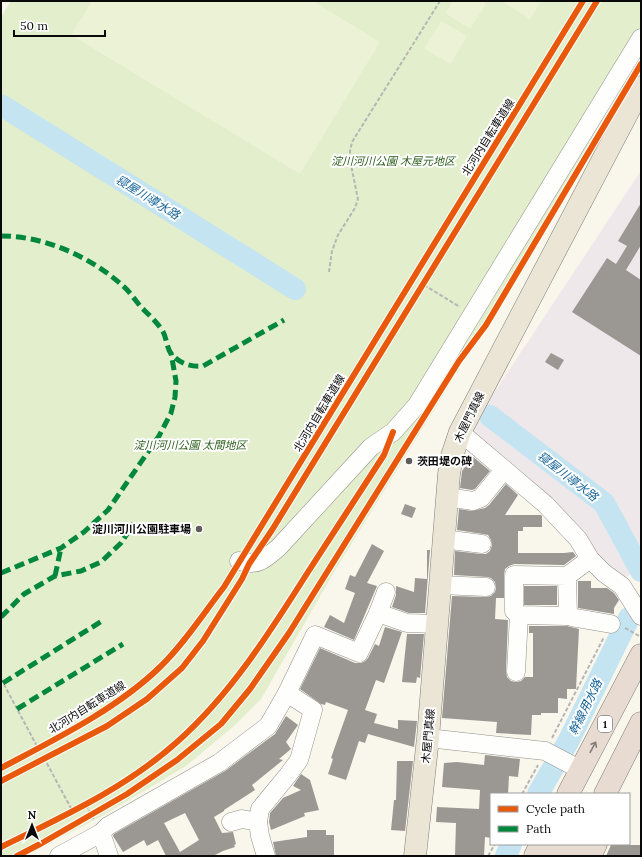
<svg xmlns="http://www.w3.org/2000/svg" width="642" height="857" font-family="Lora,'Noto Sans JP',serif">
<rect width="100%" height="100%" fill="#f9f6ec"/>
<!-- industrial -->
<path fill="#efe8ea" d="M641 171V569L622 579 470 429Z"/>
<!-- green -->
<path fill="#e2eecc" d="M11 1H641V53L448 387 334 572 261 699 234 726 186 766 102 816 25 856H1V17Z"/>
<!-- pitch -->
<g fill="#ecf2d6">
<path d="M92 1H313L380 42 300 174 71 35Z"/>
<path d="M453 1H482L486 4 470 29 445 13Z"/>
<path d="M501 1H542L530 19Z"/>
<path d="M441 21 467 36 451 64 424 49Z"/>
</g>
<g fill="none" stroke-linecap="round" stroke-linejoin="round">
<!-- river -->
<g stroke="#c4e4f2" stroke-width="22">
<path d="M1 105 295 289"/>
<path d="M490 416 604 503 641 571"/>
<path d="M538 794 568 742 629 618"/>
<path d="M506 856 511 844"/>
</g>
</g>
<!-- building -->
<g fill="#9b9893" fill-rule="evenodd">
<path d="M641 203V245L626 270 641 280V356L572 312 607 258 616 264 627 246 618 241Z"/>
<path d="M551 353 564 360 558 370 545 362Z"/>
<path d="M472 456 490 471 475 489 472 490 460 488 462 471Z"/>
<path d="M506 484 518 495 505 515H541L542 516V527H523V531H518V553H564L573 552 576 556 564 565 514 564 509 566 505 569 504 575V598H496L495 619 508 620 506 671 507 677 511 681 516 682 521 681 525 677H533V633H529V626H567L579 629 576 689H567V699L558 698V713H541V715H532L531 735 496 733 497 722 442 718 452 596 486 597 491 596 495 592 496 588 495 582 491 578 487 577 454 575 455 551 481 554H486L490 551 492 545 491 540 488 535 483 534 457 530 459 509 472 511 485 508 489 505Z"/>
<path d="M405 504 416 508 412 518 401 514Z"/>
<path d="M372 544 384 551 367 583 377 586 354 640 324 627 330 615 344 623 355 593 345 589 350 575 355 577Z"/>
<path d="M427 550H430L425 613H409L392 607 396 595V586L414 592 415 578 427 579Z"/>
<path d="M578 581H591V588H607L614 593 619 600 614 608V614L578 608Z"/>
<rect x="524" y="586" width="33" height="19"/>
<path d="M385 627 402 632 384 683 376 680 365 710 377 714 374 723 398 729V720L417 721 414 747 368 734 365 743 359 741 346 780 328 774 333 759 331 758 348 710 326 702 325 705 321 704 300 689 320 648 355 663H361L365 661 368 658 375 644 379 646Z"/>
<path d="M407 634H424L420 678 417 677 416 683 402 682Z"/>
<path d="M286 716 298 725 286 742 291 749 279 759 283 760 252 785 255 790 224 810V811L214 817 222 833 233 832 236 844 234 845 235 847 223 851 213 856H166L158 840 147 846 144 840 123 852 113 836 114 834 225 771 275 734ZM185 813 199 840 180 852 164 823Z"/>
<path d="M485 755 520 759 518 777 509 776 508 794H491V838L485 837 484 856 455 855 456 823 436 822 437 807 479 809 480 790 442 787 444 763 457 762 484 765Z"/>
<path d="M397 761H413L405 831 391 830 394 800H396Z"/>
<path d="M301 774 310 780 319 810 304 813 305 816 271 830 269 822 270 813 283 798 301 790 293 786Z"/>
<path d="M307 830H326V835H334V856H276L273 842 307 837Z"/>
<path d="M611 845H641V856H606Z"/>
</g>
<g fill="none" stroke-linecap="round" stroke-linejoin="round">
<defs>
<g id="minor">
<path d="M460 432 545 504 578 539 590 559 604 573 622 586 641 616"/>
<path d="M447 497 473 501 481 498 504 470"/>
<path d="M443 539 482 544"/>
<path d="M239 561C258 567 265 559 279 547L371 447 393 432 417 405 641 38"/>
<path d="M567 576 514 575V611L519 615 568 616 567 576 590 559"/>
<path d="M440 585 486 587"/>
<path d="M378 613 386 592"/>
<path d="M568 616 576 618 611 624"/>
<path d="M516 672 519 615"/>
<path d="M428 738 545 751 581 770"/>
<path d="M231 822 242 819 258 822"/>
<path d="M101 833 109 856"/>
<path d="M59 856 101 833 108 826 219 763 268 726 287 693 315 635 359 653 378 613 407 623 437 624"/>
<path d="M266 856 260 836 258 822 260 809 288 775 299 760 313 710 287 693"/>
</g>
<path id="major" d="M415 856 428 738 449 474 452 456 460 432 641 87"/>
<g id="highway">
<path d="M568 794 641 655"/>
<path d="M605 794 641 723"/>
<path d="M535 856 541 844"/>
<path d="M553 856 560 844"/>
<path d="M573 856 579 844"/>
<path d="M590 856 596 844"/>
</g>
</defs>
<!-- minor casing -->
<use href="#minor" stroke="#92908c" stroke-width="19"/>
<!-- major casing -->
<use href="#major" stroke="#7f7e79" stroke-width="23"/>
<!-- highway casing -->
<use href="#highway" stroke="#7f7e79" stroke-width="23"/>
<!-- path -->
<g stroke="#b7b6b5" stroke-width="2" stroke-dasharray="4 2" stroke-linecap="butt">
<path d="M329 272 332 251 338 235 355 208 358 199 350 160V151L352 142 440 1"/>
<path d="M424 285 460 307"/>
<path d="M625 628 641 637"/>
<path d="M1 679 38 748"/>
<path d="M552 738 604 637"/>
<path d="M44 758 73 812"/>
<path d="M522 794 538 765"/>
<path d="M86 805 94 820"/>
<path d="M488 856 495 844"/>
</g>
<!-- minor -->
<use href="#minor" stroke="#fefefc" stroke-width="18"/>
<!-- major -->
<use href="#major" stroke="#ebe5d6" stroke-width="22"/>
<!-- highway -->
<use href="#highway" stroke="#e8dcd2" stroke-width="22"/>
<!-- quiet -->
<g stroke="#00873e" stroke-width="5" stroke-dasharray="10 5" stroke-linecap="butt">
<path d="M1 236C45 236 91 257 123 286 130 292 135 300 141 307 148 314 156 321 162 330 167 337 166 348 172 355 181 364 191 367 203 366L284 320"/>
<path d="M1 573 61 548 84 532 108 510 159 436 171 413 175 397 176 381 171 353"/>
<path d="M55 576 61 548"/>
<path d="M1 617 24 594 55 576 81 571 101 562 121 543 134 523"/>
<path d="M3 683 102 621"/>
<path d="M17 709 123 644"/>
</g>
<defs>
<g id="cycleway">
<path d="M1 768C54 740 117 709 160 667 184 644 203 614 224 587L583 1"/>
<path d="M1 781 107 726 147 699 182 668 203 641 242 579 249 564 272 530 597 1"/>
<path d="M1 847C62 817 126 788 177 742 231 694 270 632 308 572 333 533 359 494 384 455L393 432"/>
<path d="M17 856 42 843 127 794 177 760 221 724 250 689 289 633 459 361 486 325 641 64"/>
</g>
</defs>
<!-- cycleway casing -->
<use href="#cycleway" stroke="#fff" stroke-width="8"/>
<!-- cycleway -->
<use href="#cycleway" stroke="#e8590c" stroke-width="6"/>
</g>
<!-- one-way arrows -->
<defs><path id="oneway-shaft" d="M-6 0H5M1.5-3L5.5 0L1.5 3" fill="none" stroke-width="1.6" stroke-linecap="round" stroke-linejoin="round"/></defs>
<use stroke="#847e78" href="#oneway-shaft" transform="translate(593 747) rotate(-62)"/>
<!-- markers -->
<g fill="#5e5d59" stroke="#fff" stroke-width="1.5">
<circle cx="409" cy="461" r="4"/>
<circle cx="199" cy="529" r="4"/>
</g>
<g text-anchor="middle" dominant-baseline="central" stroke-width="4" stroke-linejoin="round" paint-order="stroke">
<!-- shield labels -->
<rect fill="#fff" stroke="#545454" stroke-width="1" x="598" y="716" width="14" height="16" rx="3"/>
<g font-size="10" font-weight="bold" fill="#0a0a0a">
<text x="605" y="724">1</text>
</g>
<!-- street labels -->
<g font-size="11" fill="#0a0a0a" stroke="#fff">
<text transform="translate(488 137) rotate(-58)">北河内自転車道線</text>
<text transform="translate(319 413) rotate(-59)">北河内自転車道線</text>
<text transform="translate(469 417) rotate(-64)">木屋門真線</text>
<text transform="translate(87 707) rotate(-32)">北河内自転車道線</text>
<text transform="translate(428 736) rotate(-85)">木屋門真線</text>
</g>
<!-- park labels -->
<g font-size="11" font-style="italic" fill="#2d5e1d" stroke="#fff">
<text x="393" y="161">淀川河川公園 木屋元地区</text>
<text x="190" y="445">淀川河川公園 太間地区</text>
</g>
<!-- poi labels -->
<g font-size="11" font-weight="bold" fill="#0a0a0a" stroke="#fff" text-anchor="start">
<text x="417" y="461">茨田堤の碑</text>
<text x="191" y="529" text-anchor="end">淀川河川公園駐車場</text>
</g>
<!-- water labels -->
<g font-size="12" font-style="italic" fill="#176597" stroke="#fff">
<text transform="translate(148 197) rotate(32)">寝屋川導水路</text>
<text transform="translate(568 476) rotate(38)">寝屋川導水路</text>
<text transform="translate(585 707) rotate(-64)">幹線用水路</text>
</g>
</g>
<!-- border -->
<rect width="642" height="857" fill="none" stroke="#0a0a0a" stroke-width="4"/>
<!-- legend -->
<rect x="490" y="793" width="140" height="52" fill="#ffffff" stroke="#9d9d9d"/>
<rect x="498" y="806" width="20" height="6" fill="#e8590c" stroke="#9d9d9d"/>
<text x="526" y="813" font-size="12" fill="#0a0a0a">Cycle path</text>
<rect x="498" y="826" width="20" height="6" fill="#00873e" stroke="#9d9d9d"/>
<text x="526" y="833" font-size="12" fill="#0a0a0a">Path</text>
<!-- north arrow -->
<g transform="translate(32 825)" stroke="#ffffff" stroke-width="3" paint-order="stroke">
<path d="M0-3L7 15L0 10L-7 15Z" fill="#0a0a0a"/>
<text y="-6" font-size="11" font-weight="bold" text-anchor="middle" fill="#0a0a0a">N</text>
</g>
<!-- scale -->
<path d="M14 30v6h91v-6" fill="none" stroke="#0a0a0a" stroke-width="2"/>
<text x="20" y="30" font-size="12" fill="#0a0a0a" stroke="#ffffff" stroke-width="3" paint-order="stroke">50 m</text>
</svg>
